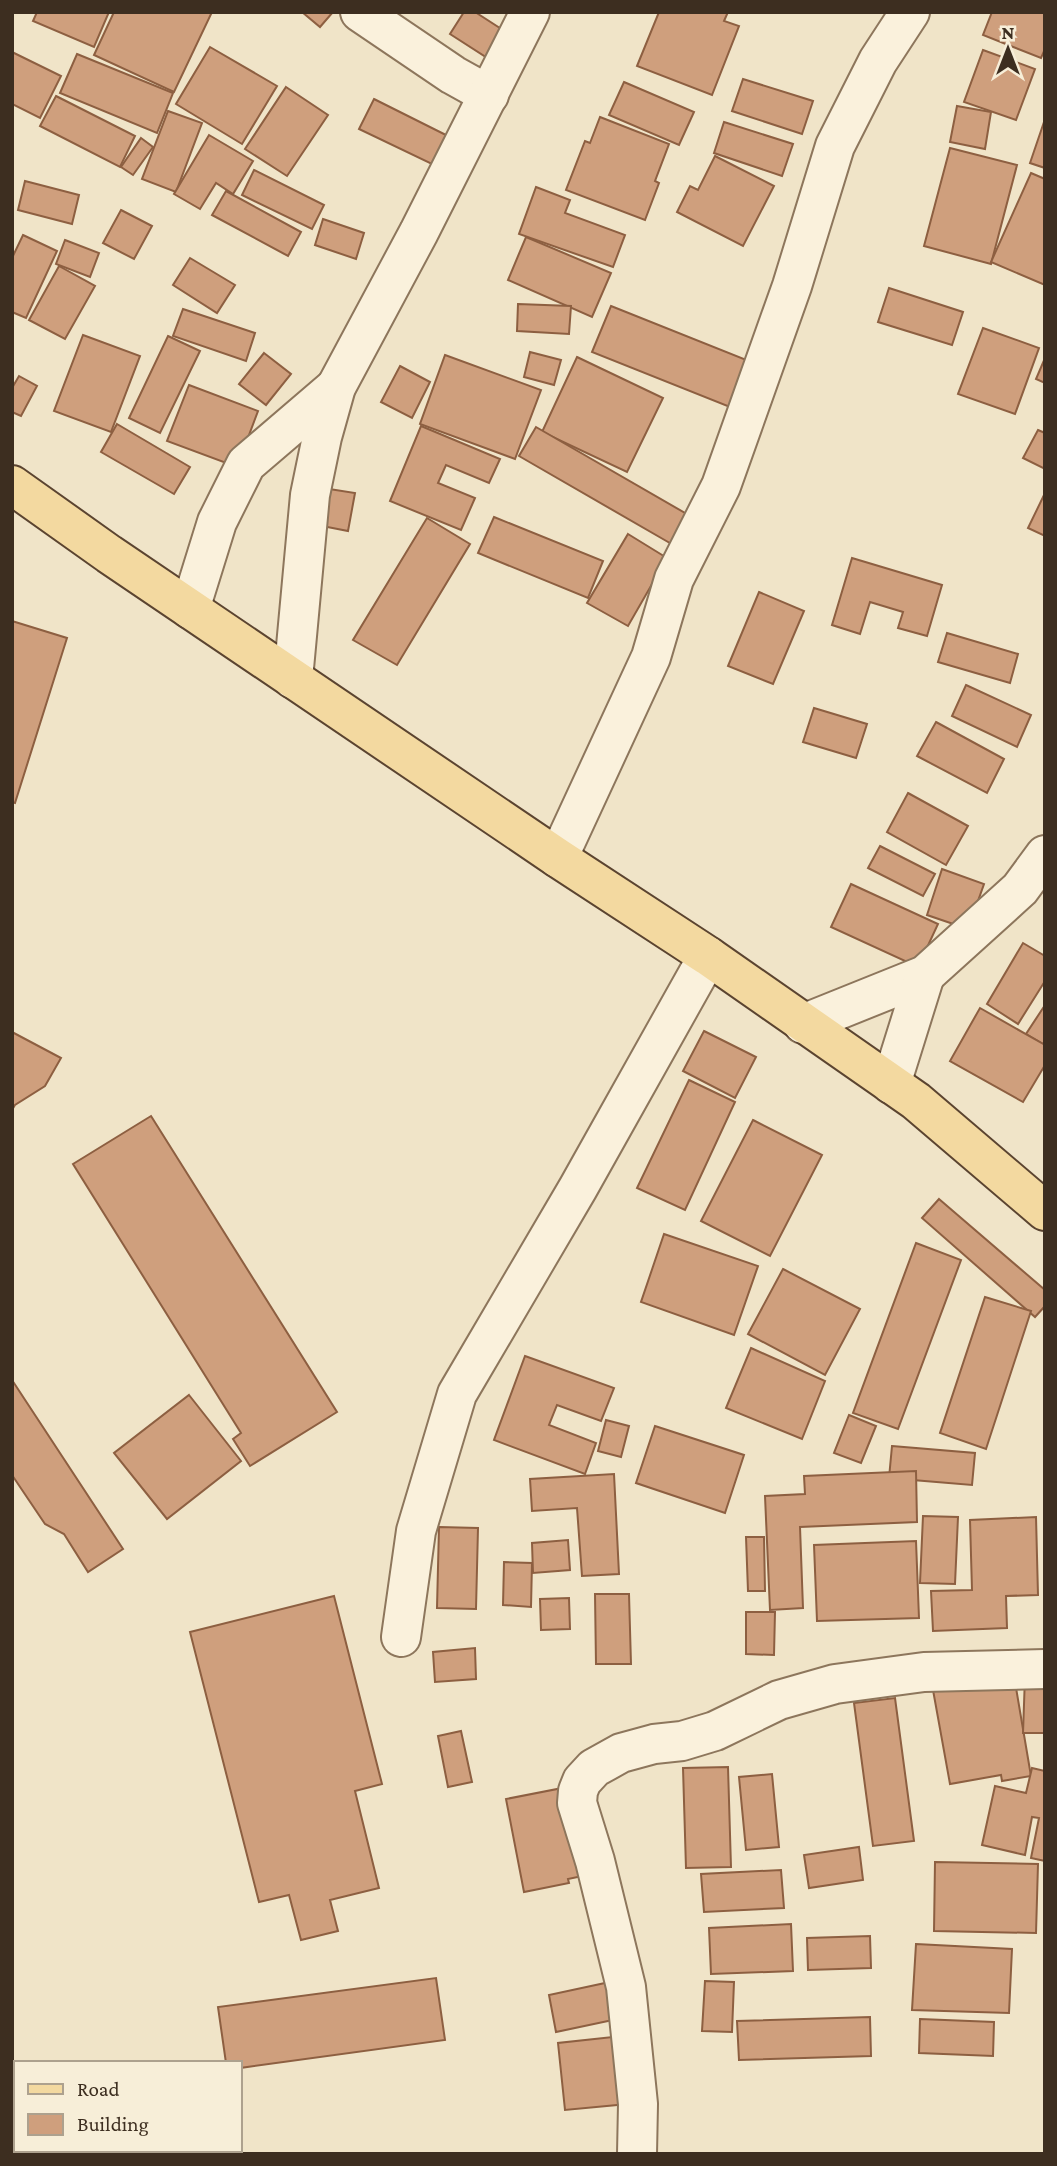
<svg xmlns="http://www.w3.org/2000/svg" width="1057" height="2166" font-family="'Crimson Pro',serif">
<rect width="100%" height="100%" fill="#f0e4c8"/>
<!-- building -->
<g fill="#cf9f7d" stroke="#8d5f41" stroke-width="2">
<path d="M37 12H109L94 47 33 21Z"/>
<path d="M114 12H212L174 92 94 55Z"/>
<path d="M302 12H333L320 27Z"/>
<path d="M464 12H475L506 32 489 59 450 34Z"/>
<path d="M659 12H728L724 21 739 26 712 95 637 66Z"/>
<path d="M992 12H1045V49L1041 58 983 35Z"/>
<path d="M210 47 277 86 242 144 176 104Z"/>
<path d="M983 50 1035 69 1016 120 964 102Z"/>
<path d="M12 52 61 76 40 118 12 104Z"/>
<path d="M77 54 173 93 157 133 60 93Z"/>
<path d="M743 79 813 101 802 134 732 111Z"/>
<path d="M624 82 694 112 679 145 609 115Z"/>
<path d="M286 87 328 115 287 176 245 149Z"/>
<path d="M56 96 135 136 120 167 40 126Z"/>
<path d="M374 99 448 136 434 165 359 129Z"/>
<path d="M957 106 991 112 985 149 950 142Z"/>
<path d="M168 111 202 123 176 192 142 179Z"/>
<path d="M600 117 669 144 655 181 659 183 645 220 566 190 585 141 590 143Z"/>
<path d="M1045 119V168L1030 163Z"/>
<path d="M724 122 793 144 782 176 714 153Z"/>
<path d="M209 135 253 161 233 194 216 183 200 209 174 194Z"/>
<path d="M141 138 153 147 133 175 121 167Z"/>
<path d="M950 148 1017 165 991 264 924 246Z"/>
<path d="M715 156 774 186 743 246 677 212 690 186 698 190Z"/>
<path d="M254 170 324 205 312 229 242 195Z"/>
<path d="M1031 173 1045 179V285L991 262Z"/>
<path d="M25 181 79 195 72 224 18 210Z"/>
<path d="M536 187 570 200 565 213 625 235 613 267 519 234Z"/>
<path d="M226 191 301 232 288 256 212 215Z"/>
<path d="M121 210 152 226 134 259 103 243Z"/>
<path d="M323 219 364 233 356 259 315 245Z"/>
<path d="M23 235 57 251 26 318 12 312V258Z"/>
<path d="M526 237 611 273 592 317 508 280Z"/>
<path d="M65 240 99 253 90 277 56 264Z"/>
<path d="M190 258 235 285 217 313 173 285Z"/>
<path d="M59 266 95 286 65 339 29 320Z"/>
<path d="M889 288 963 312 952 345 878 322Z"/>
<path d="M518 304 571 306 569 334 517 331Z"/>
<path d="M611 306 764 367 745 413 592 352Z"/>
<path d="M183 309 255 333 246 361 173 336Z"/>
<path d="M983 328 1039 348 1015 414 958 394Z"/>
<path d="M83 335 140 356 111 432 54 411Z"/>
<path d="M168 336 200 351 160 433 129 418Z"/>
<path d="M530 352 561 360 554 385 524 377Z"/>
<path d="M264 353 291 374 266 405 239 384Z"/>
<path d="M445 355 541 390 515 459 420 424Z"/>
<path d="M577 357 663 398 627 472 542 432Z"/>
<path d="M1045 358V383L1036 379Z"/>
<path d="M400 366 430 382 412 418 381 402Z"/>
<path d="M19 376 37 386 21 416 12 412V388Z"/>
<path d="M189 385 258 411 237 467 167 441Z"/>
<path d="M117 424 190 467 174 494 101 452Z"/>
<path d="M421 426 500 459 489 483 446 465 438 483 475 498 461 530 390 501Z"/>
<path d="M536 427 692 517 675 546 519 456Z"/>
<path d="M1038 430 1045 433V469L1023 458Z"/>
<path d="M323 488 355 493 348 531 317 525Z"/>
<path d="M1045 493V536L1028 528Z"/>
<path d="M494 517 603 561 588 598 478 553Z"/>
<path d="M427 518 470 544 397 665 353 640Z"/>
<path d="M628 534 667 558 628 626 587 603Z"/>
<path d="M852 558 942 585 927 636 898 628 903 612 870 602 860 634 832 625Z"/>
<path d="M759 592 804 611 773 684 728 666Z"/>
<path d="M12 621 67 638 15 803 12 802Z"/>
<path d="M947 633 1018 654 1010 683 938 662Z"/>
<path d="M966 685 1031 715 1017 747 952 716Z"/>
<path d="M814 708 867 724 856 758 803 742Z"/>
<path d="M936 722 1004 759 987 793 917 756Z"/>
<path d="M908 793 968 826 946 865 887 832Z"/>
<path d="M880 846 935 874 923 896 868 868Z"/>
<path d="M942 869 984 884 968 929 927 915Z"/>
<path d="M851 884 938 924 918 967 831 927Z"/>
<path d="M1023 943 1045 956V981L1018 1024 987 1004Z"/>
<path d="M1045 1005V1045L1026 1034Z"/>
<path d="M980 1008 1045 1045V1065L1023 1102 950 1061Z"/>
<path d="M704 1031 756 1057 735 1098 683 1071Z"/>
<path d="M12 1032 61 1058 45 1086 15 1105 12 1110Z"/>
<path d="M689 1080 735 1102 685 1210 637 1188Z"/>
<path d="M151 1116 337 1412 250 1466 233 1439 241 1433 73 1164Z"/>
<path d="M753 1120 822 1155 770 1256 701 1221Z"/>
<path d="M939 1199 1045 1290V1306L1035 1317 922 1218Z"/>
<path d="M664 1234 758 1266 734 1335 641 1302Z"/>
<path d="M916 1243 961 1260 898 1429 853 1413Z"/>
<path d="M783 1269 860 1309 825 1375 748 1334Z"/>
<path d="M985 1297 1031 1311 986 1449 940 1433Z"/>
<path d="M751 1348 825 1381 802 1439 726 1408Z"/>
<path d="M525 1356 614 1388 601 1421 557 1405 549 1425 596 1443 585 1474 494 1440Z"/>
<path d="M12 1380 123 1549 88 1572 64 1534 45 1524 12 1475Z"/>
<path d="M189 1395 241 1461 167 1519 114 1453Z"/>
<path d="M849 1415 876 1426 861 1463 834 1453Z"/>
<path d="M606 1420 629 1426 621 1457 598 1451Z"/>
<path d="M655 1426 744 1455 725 1513 636 1483Z"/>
<path d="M892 1446 975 1453 972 1485 889 1478Z"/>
<path d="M916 1471 917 1522 800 1527 803 1608 770 1610 765 1496 805 1494 804 1476Z"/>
<path d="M614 1474 619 1574 582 1576 577 1508 532 1511 530 1479Z"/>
<path d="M923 1516 958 1517 955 1584 920 1583Z"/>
<path d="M1036 1517 1038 1595 1006 1596 1007 1628 933 1631 931 1591 972 1590 970 1520Z"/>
<path d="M439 1527 478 1528 476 1609 437 1608Z"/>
<path d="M746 1537H764L765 1591H748Z"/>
<path d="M568 1540 570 1570 533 1573 532 1543Z"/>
<path d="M916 1541 919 1618 817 1621 814 1545Z"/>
<path d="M504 1562 532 1563 531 1607 503 1605Z"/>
<path d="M595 1594H629L631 1664H596Z"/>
<path d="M334 1596 382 1784 355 1791 379 1888 330 1900 338 1931 301 1940 289 1895 259 1902 190 1632Z"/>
<path d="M569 1598 570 1629 541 1630 540 1599Z"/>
<path d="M746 1612H775L774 1655 746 1654Z"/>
<path d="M475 1648 476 1679 435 1682 433 1652Z"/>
<path d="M1014 1676 1031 1776 1002 1781 1001 1775 950 1784 933 1690Z"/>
<path d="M1025 1676H1045V1733H1023Z"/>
<path d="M895 1698 914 1841 873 1846 854 1703Z"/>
<path d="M461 1731 472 1782 448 1787 438 1736Z"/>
<path d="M728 1767 731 1867 686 1868 683 1768Z"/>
<path d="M1032 1768 1045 1771V1861L1031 1858 1039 1818 1032 1817 1025 1855 982 1845 995 1786 1026 1793Z"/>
<path d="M772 1774 779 1847 746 1850 739 1777Z"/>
<path d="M593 1782 611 1870 568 1879 569 1883 524 1892 506 1799Z"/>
<path d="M859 1847 863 1880 809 1888 804 1855Z"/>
<path d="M935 1862 1038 1864 1036 1933 934 1931Z"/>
<path d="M781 1870 784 1908 704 1912 701 1874Z"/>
<path d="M791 1924 793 1971 711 1974 709 1928Z"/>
<path d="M870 1936 871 1968 808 1970 807 1938Z"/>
<path d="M916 1944 1012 1949 1009 2013 912 2010Z"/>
<path d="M436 1978 445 2040 240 2068V2063H226L218 2007Z"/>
<path d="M619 1980 627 2017 556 2032 549 1995Z"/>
<path d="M705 1981 734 1982 732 2032 702 2031Z"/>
<path d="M870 2017 871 2056 739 2060 737 2021Z"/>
<path d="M920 2019 994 2022 993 2056 919 2053Z"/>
<path d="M631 2035 638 2103 565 2110 558 2043Z"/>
</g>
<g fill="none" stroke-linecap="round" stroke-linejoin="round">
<defs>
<g id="minor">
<path d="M360 12 453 75 489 95"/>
<path d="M190 609 217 522 246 464 336 387"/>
<path d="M293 679 310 495 322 437 336 387 419 232 530 12"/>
<path d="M558 858 651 657 674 579 721 486 792 286 835 146 878 61 910 12"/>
<path d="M803 1024 925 975 1020 889 1045 855"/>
<path d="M891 1084 925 975"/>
<path d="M401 1637 416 1531 457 1394 578 1188 708 956"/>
<path d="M637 2154 638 2104 626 1987 595 1861 577 1803 578 1791 582 1781 594 1768 621 1753 654 1744 682 1741 715 1731 779 1700 835 1684 924 1672 1045 1669"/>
</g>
<path id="major" d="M12 485 109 554 558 858 708 956 916 1101 1045 1211"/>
</defs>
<!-- minor casing -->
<use href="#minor" stroke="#8d765c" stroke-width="42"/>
<!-- major casing -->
<use href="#major" stroke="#5b4430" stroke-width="42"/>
<!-- minor -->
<use href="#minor" stroke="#faf1dc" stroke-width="38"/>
<!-- major -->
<use href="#major" stroke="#f3d9a0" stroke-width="38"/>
</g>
<!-- border -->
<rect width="1057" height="2166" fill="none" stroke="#3d2e20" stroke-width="28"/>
<!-- legend -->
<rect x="14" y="2061" width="228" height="91" fill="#f7eed8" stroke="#ada18e" stroke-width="2"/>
<rect x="28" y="2084" width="35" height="10" fill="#f3d9a0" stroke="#ada18e" stroke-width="2"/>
<text x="77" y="2096" font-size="21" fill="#3d2e20">Road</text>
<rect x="28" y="2114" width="35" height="21" fill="#cf9f7d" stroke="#ada18e" stroke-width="2"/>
<text x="77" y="2131" font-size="21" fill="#3d2e20">Building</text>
<!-- north arrow -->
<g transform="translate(1008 49)" stroke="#f7eed8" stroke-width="5" paint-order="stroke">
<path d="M0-5L12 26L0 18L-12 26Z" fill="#3d2e20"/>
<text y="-10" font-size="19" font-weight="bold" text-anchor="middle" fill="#3d2e20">N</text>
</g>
</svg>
